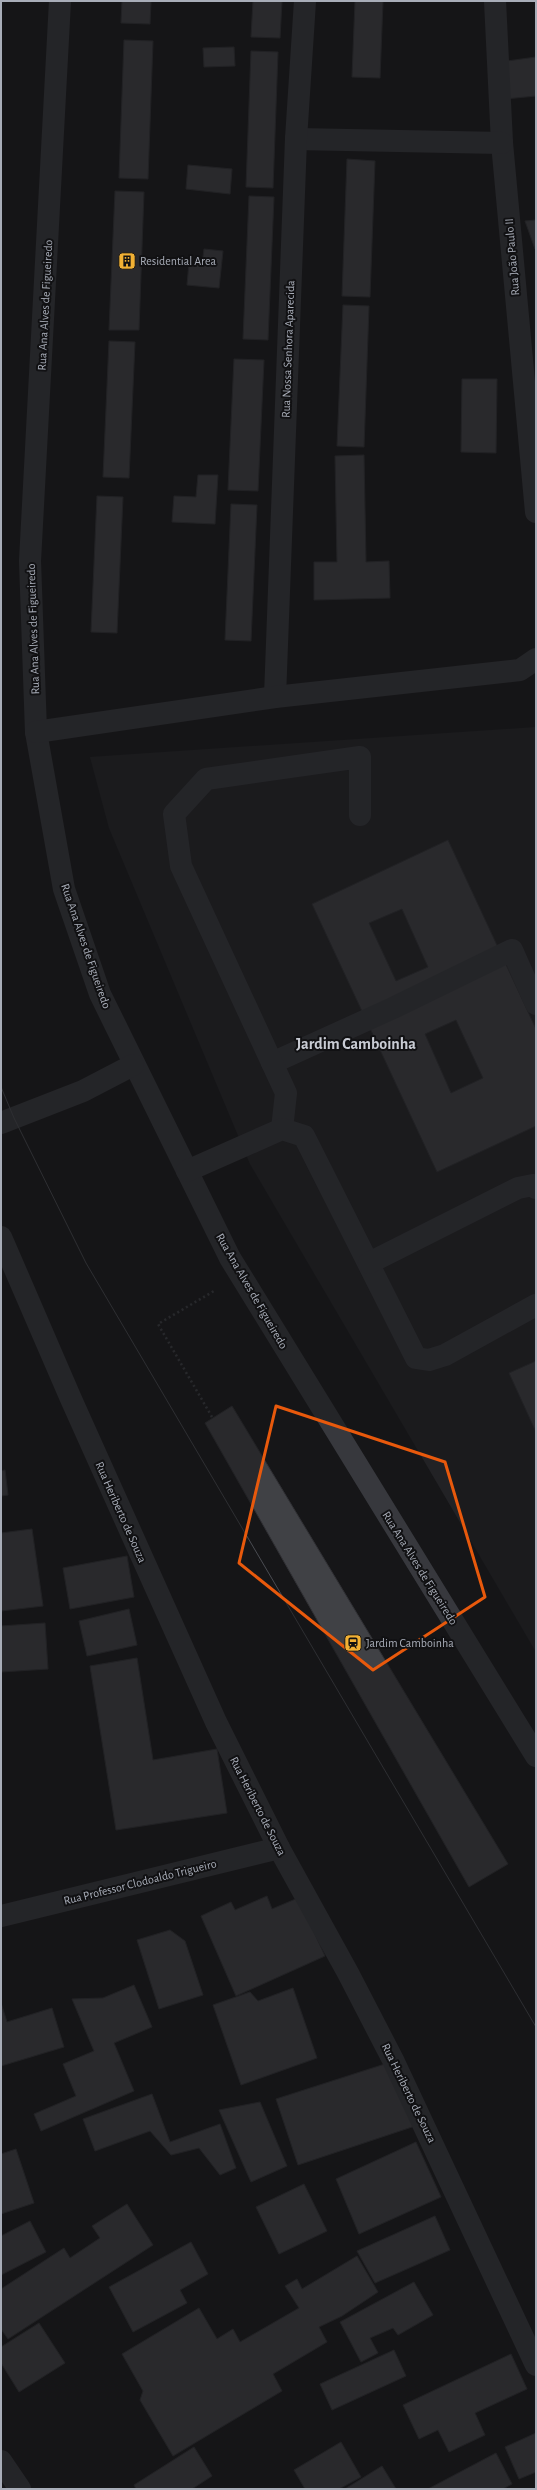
<svg xmlns="http://www.w3.org/2000/svg" width="537" height="2490" font-family="'Alegreya Sans',sans-serif">
<rect width="100%" height="100%" fill="#161618"/>
<!-- built -->
<path fill="#222225" d="M536 727V1652L250 1164 109 828 90 757Z"/>
<!-- building -->
<g fill="#404145" stroke="#303034" fill-rule="evenodd">
<path d="M122 1H151L150 24 121 23Z"/>
<path d="M253 1H282L280 38 251 37Z"/>
<path d="M355 1H383L380 78 352 77Z"/>
<path d="M124 40 153 41 148 179 119 178Z"/>
<path d="M234 47 235 66 204 67 203 48Z"/>
<path d="M251 51 278 52 273 188 246 187Z"/>
<path d="M536 57V96L505 99 500 62Z"/>
<path d="M347 159 375 161 370 297 342 296Z"/>
<path d="M188 165 232 169 230 194 186 189Z"/>
<path d="M115 191 144 192 139 330H109Z"/>
<path d="M249 196 274 197 268 340 243 339Z"/>
<path d="M536 220V249H535L525 221Z"/>
<path d="M204 249 223 251 219 288 187 285 189 263 202 265Z"/>
<path d="M343 305 369 306 364 447 337 446Z"/>
<path d="M109 341 135 342 129 478 103 477Z"/>
<path d="M234 359 264 360 258 491 228 490Z"/>
<path d="M462 379H497L496 453 461 452Z"/>
<path d="M364 455 366 562 389 561 390 598 314 600V562H337L335 456Z"/>
<path d="M198 475H218L215 524 172 522 174 496 196 497Z"/>
<path d="M97 496 123 497 117 633 91 632Z"/>
<path d="M231 504 257 505 251 641 225 640Z"/>
<path d="M448 840 536 1029V1126L437 1172 312 904ZM402 909 428 967 396 981 369 923ZM456 1020 483 1078 451 1093 425 1034Z"/>
<path d="M536 1361V1432L509 1373Z"/>
<path d="M232 1406 508 1864 469 1887 205 1423Z"/>
<path d="M5 1470 8 1495 1 1496V1471Z"/>
<path d="M32 1529 43 1606 1 1611V1533Z"/>
<path d="M127 1556 134 1597 70 1609 63 1568Z"/>
<path d="M129 1609 137 1645 87 1656 79 1621Z"/>
<path d="M45 1623 48 1669 1 1672V1626Z"/>
<path d="M137 1658 153 1760 217 1749 227 1813 116 1830 90 1666Z"/>
<path d="M267 1896 272 1909 298 1898 325 1956 236 1996 201 1916 231 1902 235 1910Z"/>
<path d="M170 1930 185 1941 203 1995 159 2009 137 1940Z"/>
<path d="M134 1985 152 2027 114 2043 134 2091 41 2131 34 2114 76 2096 63 2064 94 2051 72 1999 103 1998Z"/>
<path d="M293 1988 317 2058 241 2085 213 2005 250 1992 258 2001Z"/>
<path d="M1 2003 7 2022 52 2008 64 2047 1 2066Z"/>
<path d="M385 2064 418 2125 298 2165 276 2099Z"/>
<path d="M152 2094 170 2142 220 2124 236 2168 220 2175 199 2148 171 2155 150 2131 95 2151 83 2119Z"/>
<path d="M260 2102 287 2166 251 2182 219 2110Z"/>
<path d="M416 2142 441 2197 359 2234 336 2179Z"/>
<path d="M16 2149 34 2203 1 2214V2154Z"/>
<path d="M304 2184 327 2231 279 2254 256 2207Z"/>
<path d="M127 2204 153 2245 8 2339 1 2329V2289L64 2248 70 2258 100 2238 92 2226Z"/>
<path d="M435 2216 450 2250 375 2283 357 2251Z"/>
<path d="M30 2221 46 2252 1 2275V2236Z"/>
<path d="M191 2242 208 2274 180 2290 187 2303 133 2332 109 2287Z"/>
<path d="M357 2256 378 2292 342 2316 319 2327 327 2342 273 2374 282 2391 173 2456 140 2400 143 2391 122 2354 199 2308 217 2339 233 2329 240 2342 299 2308 285 2286 297 2279 302 2289Z"/>
<path d="M414 2282 433 2315 398 2335 393 2328 370 2338 378 2353 361 2362 340 2322Z"/>
<path d="M39 2323 65 2363 19 2392 1 2363V2347Z"/>
<path d="M394 2350 406 2376 332 2410 320 2384Z"/>
<path d="M511 2354 527 2389 475 2413 485 2435 449 2452 438 2430 419 2439 403 2405Z"/>
<path d="M536 2433V2472L519 2479 505 2447Z"/>
<path d="M341 2442 361 2477 339 2489H305L294 2470Z"/>
<path d="M194 2447 212 2476 192 2489H136L134 2485Z"/>
<path d="M496 2453 512 2484 503 2489H428Z"/>
<path d="M382 2466 396 2489H345Z"/>
</g>
<g fill="none" stroke-linecap="round" stroke-linejoin="round">
<!-- path -->
<path stroke="#3d3f44" stroke-width="2.5" stroke-dasharray="2 3" stroke-linecap="butt" d="M212 1417 158 1324 214 1291"/>
<!-- minor -->
<g stroke="#37383d" stroke-width="22">
<path d="M60 1 30 561 36 732 64 889 100 994 230 1258 536 1756"/>
<path d="M495 1 502 143 536 512"/>
<path d="M296 139 502 143"/>
<path d="M275 697 296 139 305 1"/>
<path d="M36 732 275 697 520 670 536 659"/>
<path d="M272 1063 393 1008 512 950 536 1004"/>
<path d="M1 1123 83 1091 133 1065"/>
<path d="M282 1129 286 1093 181 866 174 814 206 779 360 757V815"/>
<path d="M187 1171 282 1129 304 1136 416 1358 429 1360 445 1355 536 1305"/>
<path d="M1 1237 71 1399 216 1722 279 1848 348 1973 393 2060 536 2365"/>
<path d="M369 1263 518 1188 533 1185 536 1188"/>
<path d="M1 1916 279 1848"/>
<path d="M1 2461 20 2489"/>
</g>
<!-- tram -->
<path stroke="#4a4c52" stroke-width="1" d="M1 1087 14 1118 86 1263 536 2027"/>
</g>
<!-- marked area -->
<path d="M0 0H537V2490H0ZM276 1406 445 1462 485 1597 373 1670 239 1563Z" fill="#161618" fill-opacity=".55" fill-rule="evenodd"/>
<path fill="none" stroke="#e8590c" stroke-width="3" stroke-linejoin="round" d="M276 1406 445 1462 485 1597 373 1670 239 1563Z"/>
<!-- icons -->
<defs>
<symbol id="building-square" viewBox="-11 -11 22 22"><rect x="-9" y="-9" width="18" height="18" rx="4" fill="#f2b134" stroke="#111113"/><path d="M-4-6H4V6H1V3H-1V6H-4ZM-2.5-4.3h1.7v1.8h-1.7ZM.8-4.3h1.7v1.8H.8ZM-2.5-1h1.7V.8h-1.7ZM.8-1h1.7V.8H.8Z" fill="#111"/></symbol>
<symbol id="station-square" viewBox="-11 -11 22 22"><rect x="-9" y="-9" width="18" height="18" rx="4" fill="#f2b134" stroke="#111113"/><path d="M-3-6H3Q5-6 5-4V2Q5 4 3 4L4.5 6H3L1.5 4h-3L-3 6H-4.5L-3 4Q-5 4-5 2V-4Q-5-6-3-6ZM-3.5-4v3h7v-3ZM-3.5 1v1.5H-2V1ZM2 1v1.5H3.5V1Z" fill="#111"/></symbol>
</defs>
<g fill-rule="evenodd">
<use href="#building-square" x="117" y="251" width="20" height="20"/>
<use href="#station-square" x="343" y="1633" width="20" height="20"/>
</g>
<g text-anchor="middle" dominant-baseline="central" stroke-width="4" stroke-linejoin="round" paint-order="stroke">
<!-- street labels -->
<g font-size="12" fill="#a8adb8" stroke="#111113">
<text transform="translate(512 257) rotate(-95)">Rua João Paulo II</text>
<text transform="translate(45 305) rotate(-87)">Rua Ana Alves de Figueiredo</text>
<text transform="translate(288 349) rotate(-88)">Rua Nossa Senhora Aparecida</text>
<text transform="translate(33 629) rotate(-92)">Rua Ana Alves de Figueiredo</text>
<text transform="translate(86 946) rotate(71)">Rua Ana Alves de Figueiredo</text>
<text transform="translate(252 1291) rotate(60)">Rua Ana Alves de Figueiredo</text>
<text transform="translate(121 1512) rotate(66)">Rua Heriberto de Souza</text>
<text transform="translate(420 1568) rotate(58)">Rua Ana Alves de Figueiredo</text>
<text transform="translate(258 1806) rotate(63)">Rua Heriberto de Souza</text>
<text transform="translate(140 1882) rotate(-14)">Rua Professor Clodoaldo Trigueiro</text>
<text transform="translate(409 2093) rotate(64)">Rua Heriberto de Souza</text>
</g>
<!-- poi labels -->
<g font-size="12" fill="#a8adb8" stroke="#111113" text-anchor="start">
<text x="140" y="261">Residential Area</text>
<text x="366" y="1643">Jardim Camboinha</text>
</g>
<!-- district labels -->
<g font-size="16" font-weight="bold" fill="#c9ccd4" stroke="#111113">
<text x="356" y="1044">Jardim Camboinha</text>
</g>
</g>
<!-- border -->
<rect width="537" height="2490" fill="none" stroke="#a8adb8" stroke-width="4"/>
</svg>
